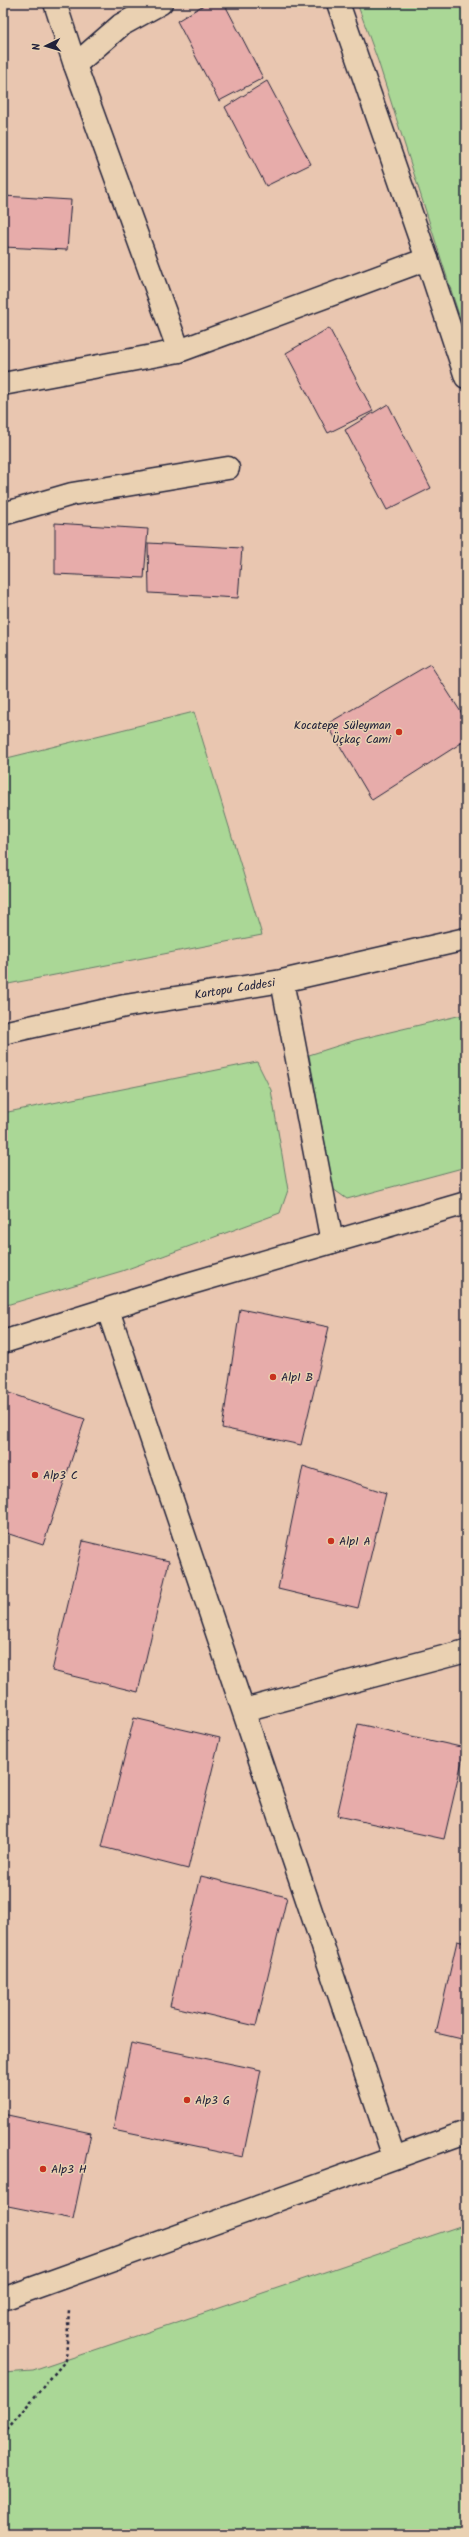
<svg xmlns="http://www.w3.org/2000/svg" width="469" height="2537" font-family="Kalam,sans-serif">
<rect width="100%" height="100%" fill="#e9c6b0"/>
<filter id="ink" filterUnits="userSpaceOnUse"><feTurbulence type="fractalNoise" baseFrequency=".025" numOctaves="2"/><feDisplacementMap in="SourceGraphic" scale="8" xChannelSelector="R" yChannelSelector="G"/><feConvolveMatrix kernelMatrix="1 2 1 2 8 2 1 2 1" color-interpolation-filters="sRGB"/></filter>
<g filter="url(#ink)">
<!-- green -->
<g fill="#aad796" stroke="#667c68">
<path d="M357 3H466V337L378 61Z"/>
<path d="M194 712 262 935 3 985V759Z"/>
<path d="M466 1014V1167L347 1199 333 1189 309 1055 356 1040Z"/>
<path d="M257 1062 271 1090 288 1190 280 1213 122 1271 3 1306V1113Z"/>
<path d="M466 2224V2534H3V2373L33 2371Z"/>
</g>
<!-- building -->
<g fill="#e7acaa" stroke="#22223b">
<path d="M207 3H224L263 78 219 101 177 21Z"/>
<path d="M267 81 311 164 266 186 225 107Z"/>
<path d="M3 196 71 200 67 250 3 247Z"/>
<path d="M329 328 373 411 328 433 286 353Z"/>
<path d="M388 404 431 488 387 510 345 430Z"/>
<path d="M55 523 148 529 144 578 55 574Z"/>
<path d="M148 543 242 548 238 598 149 593Z"/>
<path d="M430 664 466 720V740L372 800 327 724Z"/>
<path d="M240 1309 329 1327 301 1445 222 1428Z"/>
<path d="M3 1391 85 1419 43 1545 3 1532Z"/>
<path d="M303 1466 386 1493 358 1608 278 1589Z"/>
<path d="M83 1541 169 1561 138 1692 52 1671Z"/>
<path d="M134 1718 220 1738 188 1869 102 1847Z"/>
<path d="M358 1724 465 1748 444 1839 337 1816Z"/>
<path d="M201 1876 287 1897 256 2026 170 2006Z"/>
<path d="M457 1941 466 1943V2040L436 2033Z"/>
<path d="M131 2043 261 2070 243 2157 113 2130Z"/>
<path d="M3 2114 91 2133 73 2219 3 2205Z"/>
</g>
<g fill="none" stroke-linecap="round" stroke-linejoin="round">
<defs>
<path id="lane" d="M3 514 72 494 228 468"/>
<g id="street">
<path d="M55 3 75 65 179 351"/>
<path d="M75 65 121 25 161 3"/>
<path d="M427 259 466 377"/>
<path d="M3 384 179 351 427 259 338 3"/>
<path d="M282 981 332 1242"/>
<path d="M108 1310 394 2157"/>
<path d="M3 1342 181 1286 466 1203"/>
<path d="M244 1710 466 1651"/>
<path d="M3 2299 466 2132"/>
</g>
<g id="secondary">
<path id="s1" d="M3 1033 125 1006 282 981 466 939"/>
</g>
</defs>
<!-- lane casing -->
<use href="#lane" stroke="#22223b" stroke-width="25"/>
<!-- street casing -->
<use href="#street" stroke="#22223b" stroke-width="25"/>
<!-- secondary casing -->
<use href="#secondary" stroke="#22223b" stroke-width="25"/>
<!-- path -->
<path stroke="#22223b" stroke-width="2.5" stroke-dasharray="3 3" stroke-linecap="butt" d="M3 2434 66 2360 69 2309"/>
<!-- lane -->
<use href="#lane" stroke="#ead1b2" stroke-width="22"/>
<!-- street -->
<use href="#street" stroke="#ead1b2" stroke-width="22"/>
<!-- secondary -->
<use href="#secondary" stroke="#ead1b2" stroke-width="22"/>
</g>
</g>
<!-- markers -->
<g fill="#c8321e" stroke="#ead1b2" stroke-width="1.5">
<circle cx="399" cy="732" r="4"/>
<circle cx="273" cy="1377" r="4"/>
<circle cx="35" cy="1475" r="4"/>
<circle cx="331" cy="1541" r="4"/>
<circle cx="187" cy="2100" r="4"/>
<circle cx="43" cy="2169" r="4"/>
</g>
<g text-anchor="middle" dominant-baseline="central" stroke-width="3" stroke-linejoin="round" paint-order="stroke">
<!-- poi labels -->
<g font-size="12" fill="#22223b" stroke="#ead1b2" text-anchor="start">
<text x="391" y="725" text-anchor="end">Kocatepe Süleyman<tspan x="391" dy="14">Üçkaç Cami</tspan></text>
<text x="281" y="1377">Alp1 B</text>
<text x="43" y="1475">Alp3 C</text>
<text x="339" y="1541">Alp1 A</text>
<text x="195" y="2100">Alp3 G</text>
<text x="51" y="2169">Alp3 H</text>
</g>
<!-- street labels -->
<g font-size="12" fill="#22223b" stroke="#ead1b2">
<text stroke="none"><textPath href="#s1" startOffset="236">Kartopu Caddesi</textPath></text>
</g>
</g>
<!-- margin -->
<rect width="469" height="2537" fill="none" stroke="#ead1b2" stroke-width="16"/>
<rect x="8" y="8" width="453" height="2521" fill="none" stroke="#22223b" stroke-width="1.5" filter="url(#ink)"/>
<!-- north arrow -->
<g transform="translate(46 46) rotate(265)" stroke="#ead1b2" stroke-width="3" paint-order="stroke">
<path d="M0-3L7 15L0 10L-7 15Z" fill="#22223b"/>
<text y="-6" font-size="11" font-weight="bold" text-anchor="middle" fill="#22223b">N</text>
</g>
</svg>
